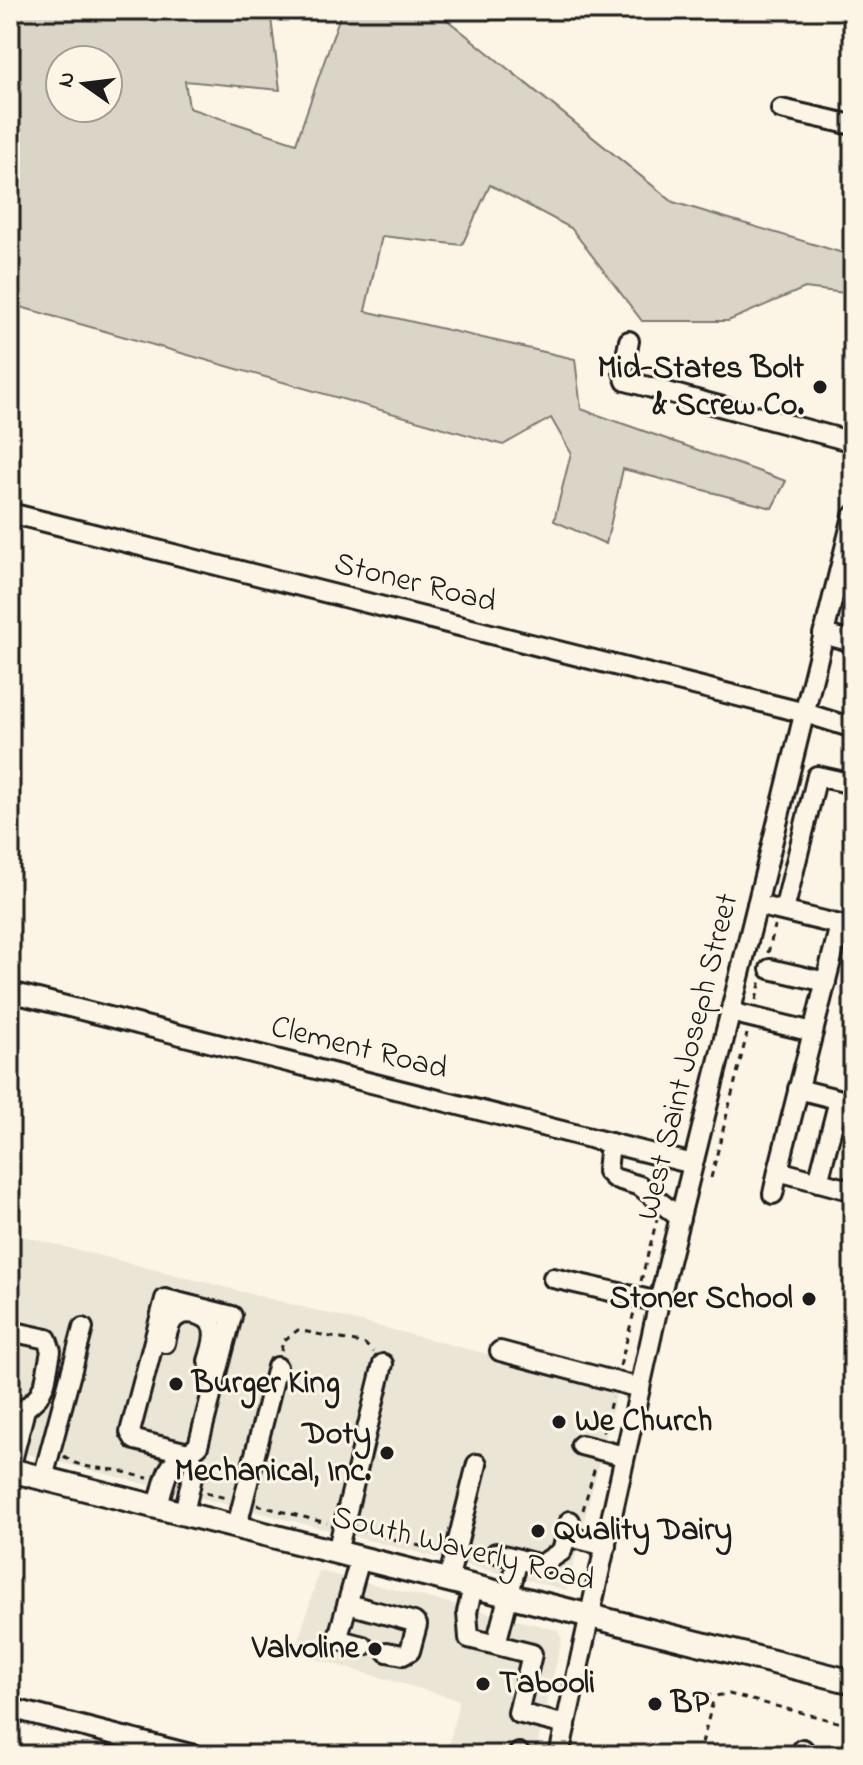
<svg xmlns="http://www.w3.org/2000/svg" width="863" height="1765" font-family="'Indie Flower',sans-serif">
<rect width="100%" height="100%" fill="#fcf5e5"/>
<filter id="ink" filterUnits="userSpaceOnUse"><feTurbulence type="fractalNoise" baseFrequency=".0125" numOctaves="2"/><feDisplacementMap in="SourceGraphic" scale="16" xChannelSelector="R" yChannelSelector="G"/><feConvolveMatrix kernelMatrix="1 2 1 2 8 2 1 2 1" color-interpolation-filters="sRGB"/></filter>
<g filter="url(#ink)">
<!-- built -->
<g fill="#ebe5d6">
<path d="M10 1233 618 1387 567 1590 10 1450Z"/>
<path d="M319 1571 557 1630 562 1639 535 1755H447L459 1700 295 1653Z"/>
</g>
<!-- green -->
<path fill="#dbd5c8" stroke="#7c7872" stroke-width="2" fill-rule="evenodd" d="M20 10H270L280 90 185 81 189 108 296 143 342 10H435L673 202 853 256V294L805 288 728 321H642L571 228 490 185 462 245 382 236 365 311 575 359 581 409 786 481 772 508 623 469 606 544 554 521 571 453 551 418 503 445 10 304V92L14 89ZM60 60H108V108H60Z"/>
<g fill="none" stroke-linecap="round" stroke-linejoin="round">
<defs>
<g id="minor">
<path d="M781 109 853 125"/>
<path d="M629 341 623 372 626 381 853 442"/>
<path d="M10 513 805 713 853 728"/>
<path d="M823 634 853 642"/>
<path d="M784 911 817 776 853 784"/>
<path d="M770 969 826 982"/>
<path d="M10 992 693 1164"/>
<path d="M730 1012 813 1032 840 925 757 905"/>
<path d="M813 1032 778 1171 853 1191"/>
<path d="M798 1089 853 1103"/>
<path d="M610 1143 607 1171 614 1178 640 1186 680 1218"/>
<path d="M818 1182 839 1100"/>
<path d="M773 1194 778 1171"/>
<path d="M553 1278 659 1302"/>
<path d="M165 1299 232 1316 198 1446 188 1453 135 1440 130 1432Z"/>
<path d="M10 1331 47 1339 51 1351 45 1383 38 1397 25 1409 10 1469"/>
<path d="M165 1343C167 1335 168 1325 174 1319 184 1309 209 1313 213 1328 216 1338 211 1351 208 1361"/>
<path d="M500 1351 640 1388"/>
<path d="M581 1445 624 1456"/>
<path d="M43 1478 83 1328"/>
<path d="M158 1507C164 1486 165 1461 188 1453L195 1464 184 1513"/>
<path d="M237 1526 277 1367"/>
<path d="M566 1536 606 1546"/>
<path d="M337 1552 383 1364"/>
<path d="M496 1553 541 1565 562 1551 570 1521"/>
<path d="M360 1559 338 1637 340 1640 363 1646"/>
<path d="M448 1581 477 1464"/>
<path d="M473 1587 467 1612 469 1638 532 1654 518 1713 566 1725"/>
<path d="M348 1604 414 1622 417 1625 410 1651 403 1655 387 1652"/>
<path d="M496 1644 518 1559"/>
<path d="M10 1708 194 1755"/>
<path d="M519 1755V1753"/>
<path d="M559 1755 659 1302 853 516"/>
<path d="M803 1755V1749"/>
</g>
<path id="major" d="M10 1470 853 1682"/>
</defs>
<!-- minor casing -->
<use href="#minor" stroke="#1c1c1c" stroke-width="24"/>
<!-- major casing -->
<use href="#major" stroke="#1c1c1c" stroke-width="28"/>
<!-- path -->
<g stroke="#1c1c1c" stroke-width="3" stroke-dasharray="6 6" stroke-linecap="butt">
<path d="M768 953 775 926"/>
<path d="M756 1000 761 980"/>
<path d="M711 1178 747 1034"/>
<path d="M641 1281 657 1219"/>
<path d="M281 1351 283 1341 298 1330 365 1344 373 1352"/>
<path d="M620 1366 634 1312"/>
<path d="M603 1432 612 1397"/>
<path d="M64 1456C79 1469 97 1467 115 1470 126 1472 137 1476 148 1478"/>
<path d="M206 1493 226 1498"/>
<path d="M257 1505 327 1523"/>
<path d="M583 1510 595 1467"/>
<path d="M358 1530 439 1551"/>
<path d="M693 1692 714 1696 729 1694 853 1726"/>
<path d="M699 1755 714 1697"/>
</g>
<!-- minor -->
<use href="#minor" stroke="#fcf5e5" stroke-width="18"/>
<!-- major -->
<use href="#major" stroke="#fcf5e5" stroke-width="22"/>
</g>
</g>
<!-- markers -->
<g fill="#1c1c1c" stroke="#fcf5e5" stroke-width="3">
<circle cx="820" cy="387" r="8"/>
<circle cx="809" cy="1299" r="8"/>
<circle cx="176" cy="1384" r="8"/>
<circle cx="559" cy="1422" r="8"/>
<circle cx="387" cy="1453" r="8"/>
<circle cx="538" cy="1531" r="8"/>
<circle cx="375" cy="1649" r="8"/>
<circle cx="483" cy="1684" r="8"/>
<circle cx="655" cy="1704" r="8"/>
</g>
<g text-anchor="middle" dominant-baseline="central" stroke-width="6" stroke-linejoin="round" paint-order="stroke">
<!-- poi labels -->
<g font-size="32" font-weight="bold" fill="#1c1c1c" stroke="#fcf5e5" text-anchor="start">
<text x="804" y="369" text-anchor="end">Mid-States Bolt<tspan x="804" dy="37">&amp; Screw Co.</tspan></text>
<text x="793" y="1299" text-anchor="end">Stoner School</text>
<text x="192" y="1384">Burger King</text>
<text x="575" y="1422">We Church</text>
<text x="371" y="1435" text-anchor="end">Doty<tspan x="371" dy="37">Mechanical, Inc.</tspan></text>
<text x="554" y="1531">Quality Dairy</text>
<text x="359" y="1649" text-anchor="end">Valvoline</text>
<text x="499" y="1684">Tabooli</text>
<text x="671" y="1704">BP</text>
</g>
<!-- street labels -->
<g font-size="32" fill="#1c1c1c" stroke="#fcf5e5">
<text transform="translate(415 584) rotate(14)">Stoner Road</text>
<text transform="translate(359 1049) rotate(14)">Clement Road</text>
<text transform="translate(689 1057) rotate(-76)">West Saint Joseph Street</text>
<text transform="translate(463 1550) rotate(14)">South Waverly Road</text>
</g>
</g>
<!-- margin -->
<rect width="863" height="1765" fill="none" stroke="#fcf5e5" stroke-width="40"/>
<rect x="20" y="20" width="823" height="1725" fill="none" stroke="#1c1c1c" stroke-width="3" filter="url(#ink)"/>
<!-- north arrow -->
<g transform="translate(84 84) rotate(284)"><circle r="38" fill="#fcf5e5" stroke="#a29e95" stroke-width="2"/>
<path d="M0-6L14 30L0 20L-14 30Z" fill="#1c1c1c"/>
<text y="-12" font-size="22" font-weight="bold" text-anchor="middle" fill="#1c1c1c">N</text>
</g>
</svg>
